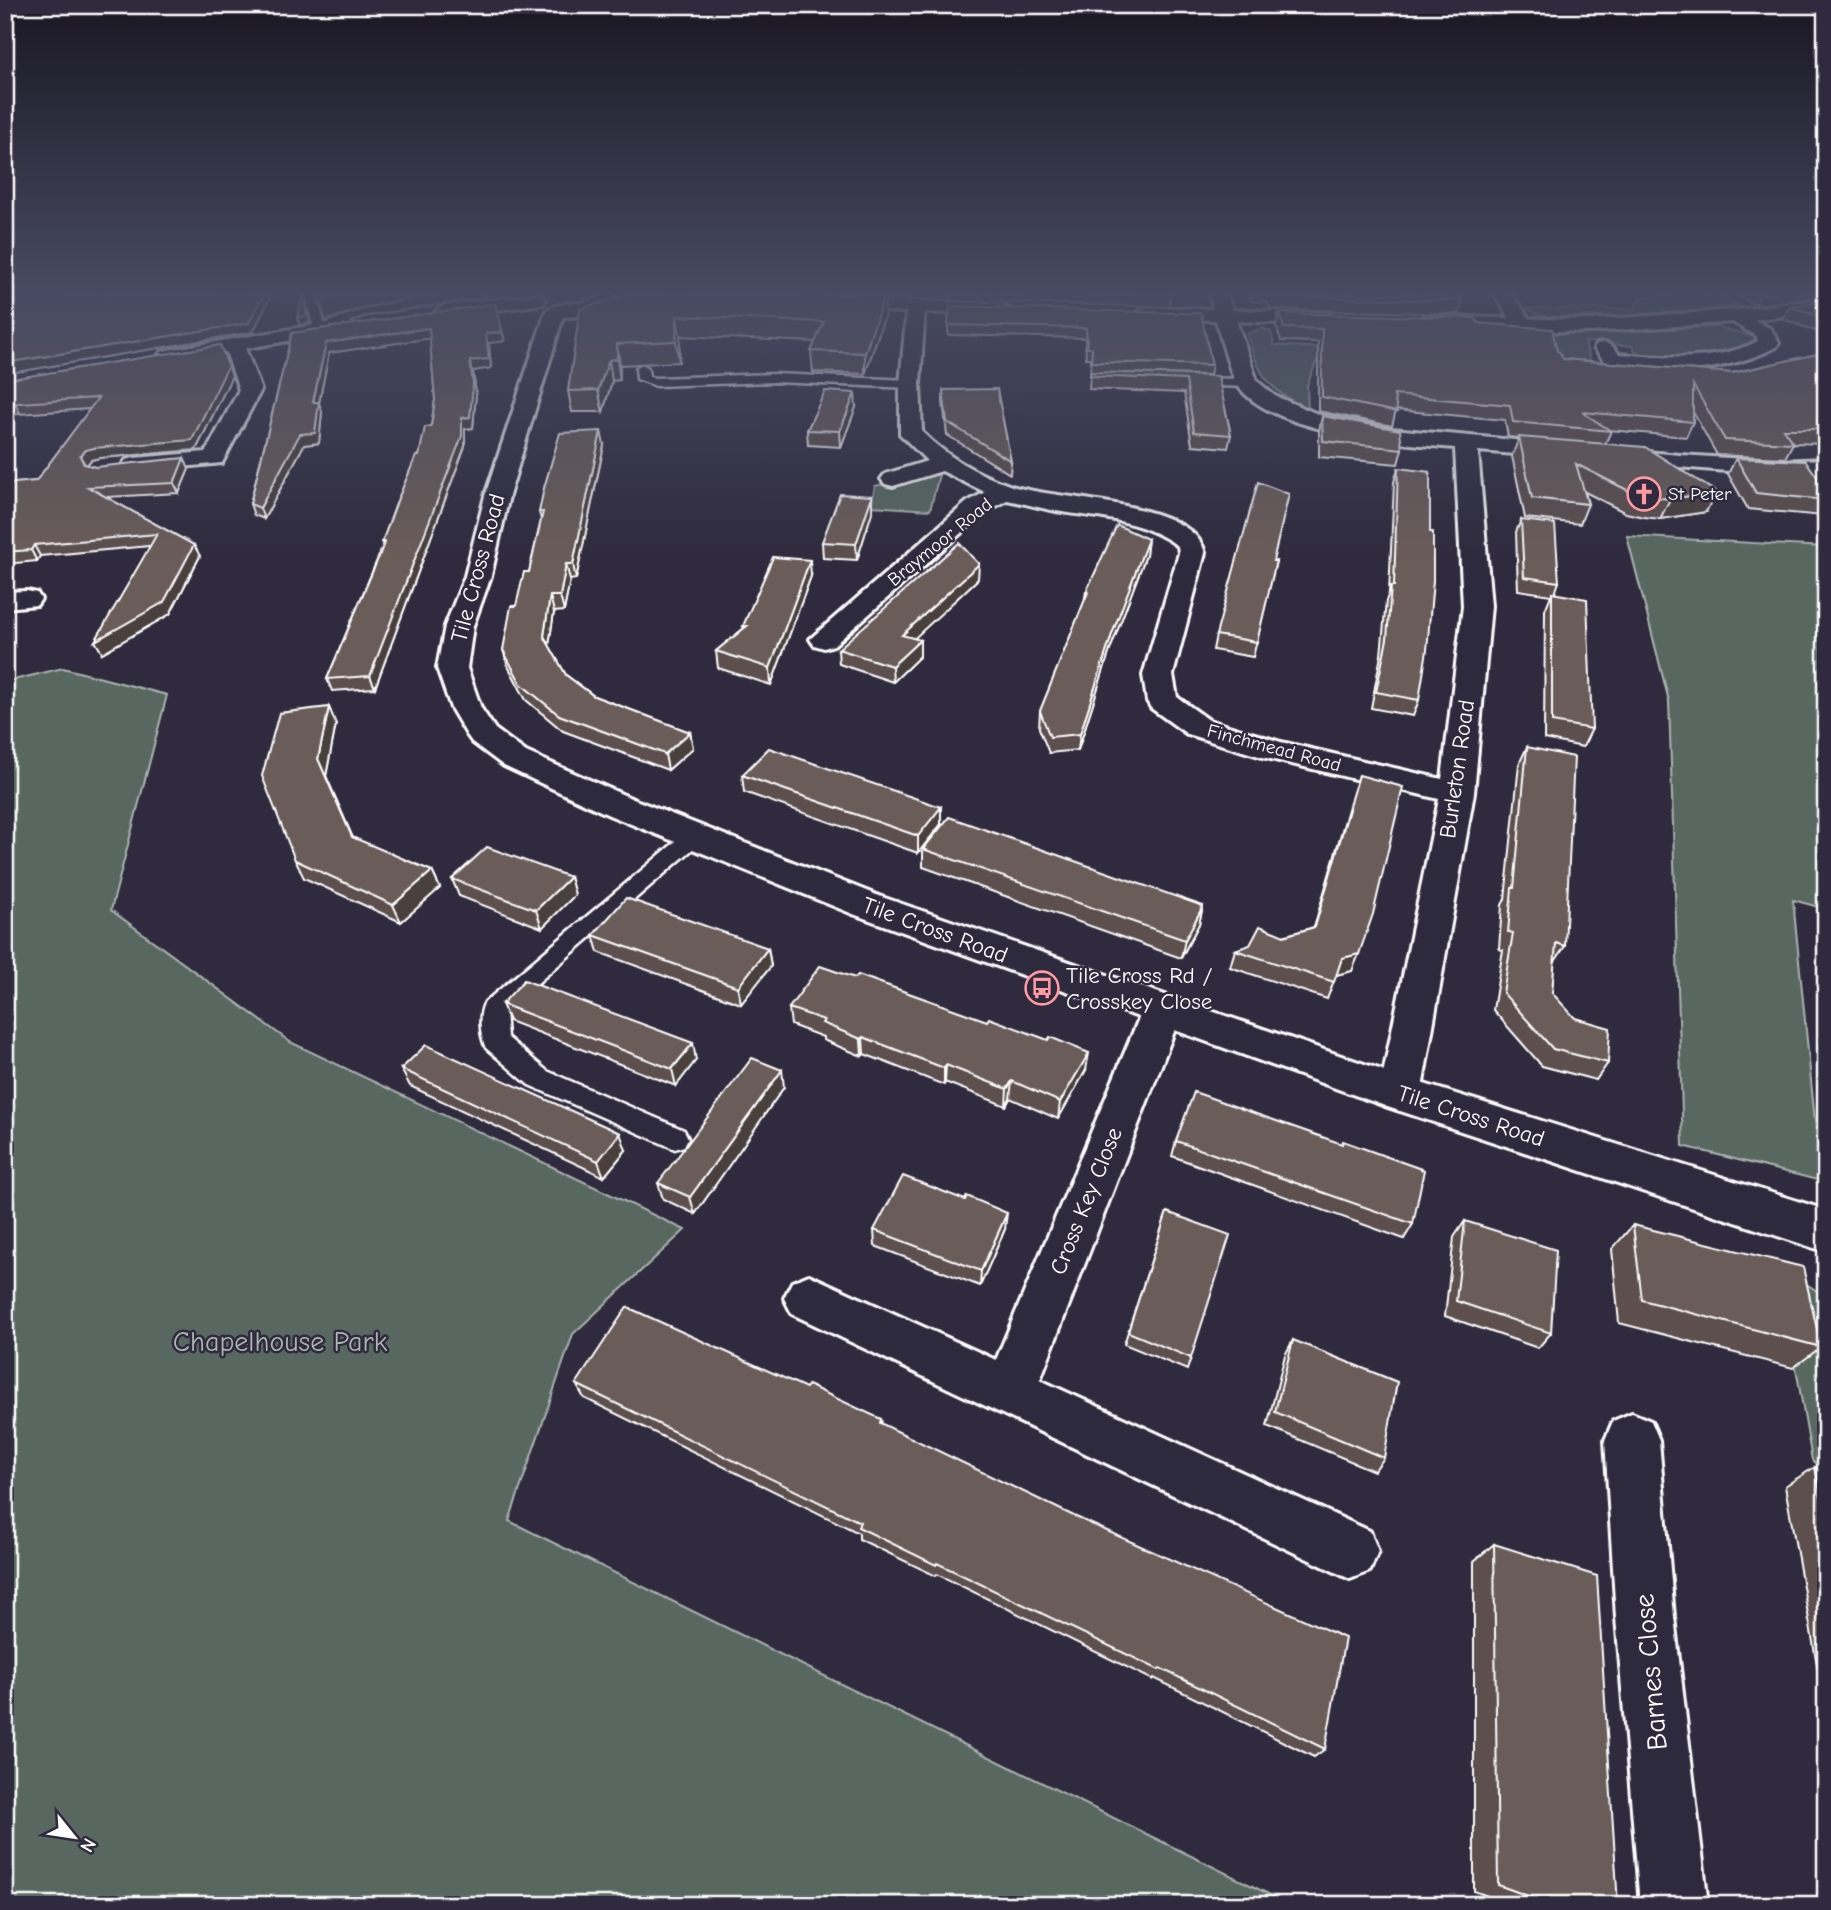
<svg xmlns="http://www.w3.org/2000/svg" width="1831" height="1910" font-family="'Comic Neue',sans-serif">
<rect width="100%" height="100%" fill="#2f2a3d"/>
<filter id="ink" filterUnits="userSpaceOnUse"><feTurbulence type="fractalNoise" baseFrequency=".0143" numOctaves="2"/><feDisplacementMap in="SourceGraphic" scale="14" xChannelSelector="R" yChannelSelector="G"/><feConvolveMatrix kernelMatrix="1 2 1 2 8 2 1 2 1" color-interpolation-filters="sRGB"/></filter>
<g filter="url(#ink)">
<!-- green -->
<g fill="#586860" stroke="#acb4b0" stroke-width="2">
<path d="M1678 294H1717L1739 305 1664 315 1547 317 1523 308 1635 309 1639 298Z"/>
<path d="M1717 327 1759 338 1756 343C1719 356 1675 364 1636 353L1633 346 1585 342 1591 364 1562 361 1548 334Z"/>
<path d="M1262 328 1271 332 1274 345 1322 348 1307 385 1308 410C1266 386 1261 380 1247 334Z"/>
<path d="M929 473 939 475 930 510 871 506 875 486Z"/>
<path d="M1627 536 1826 547V909L1793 900 1821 1181 1683 1146 1669 701Z"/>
<path d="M63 668 167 695 111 910 290 1042 685 1230 573 1334 509 1521 1291 1905H5V682Z"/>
<path d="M1778 1265 1826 1297V1470L1812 1460Z"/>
</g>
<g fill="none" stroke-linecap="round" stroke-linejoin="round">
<defs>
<g id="lane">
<path d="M306 294H316L324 324C374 303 431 294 485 294L480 297 365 315 320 333 314 330Z"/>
<path d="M1809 294H1826V301L1810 296Z"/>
<path d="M642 364 648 368 649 377 656 378 775 374 910 380 916 384 910 388 775 382 656 386 637 379 636 368Z"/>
<path d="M1191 378 1247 379 1253 383 1247 387 1187 385V379Z"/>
<path d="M694 830 701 832 704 837 701 842 505 1011 507 1037 547 1071 684 1130 688 1138 684 1146 675 1149 529 1085 486 1048C480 1036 478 1013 485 1002L687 832Z"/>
</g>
<g id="street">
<path d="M1209 294H1227L1257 381 1275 396 1320 415 1392 429 1680 455 1777 461 1826 459V473L1777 475 1478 451 1491 606 1474 793 1421 1094 1415 1106 1400 1111 1385 1106 1379 1094 1439 799 1262 757 1187 734 1151 708 1147 701 1143 675 1179 553 1178 546C1141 519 1099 518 1056 511 1040 508 1024 503 1007 500L985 512 834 645 824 648 814 645 810 639 967 502 985 492 942 471 893 486 885 484 881 479 885 474 927 461 900 434V384L907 307 916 301 925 307 920 384 922 432C946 456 977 474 1009 485 1054 501 1193 499 1205 553L1173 675 1177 697 1209 720 1281 742 1442 779 1463 606 1455 448C1400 444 1272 433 1238 386 1228 372 1215 314 1209 294Z"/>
<path d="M1494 294H1512L1532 323 1529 327H1515Z"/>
<path d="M1736 310 1771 329 1779 343 1776 347C1726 373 1660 377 1606 363L1594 348 1597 344C1608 341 1612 345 1619 354 1666 358 1715 363 1758 341L1756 336 1729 320 1727 316 1729 312Z"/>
<path d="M234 339 244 345 261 390 222 463 134 472 126 470 122 465 126 460 134 458 206 452 239 390 224 345Z"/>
<path d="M27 591 37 593 41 599 37 605 5 608V592Z"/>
<path d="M1162 996 1176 1000 1182 1011 1040 1380 1370 1531 1378 1551 1370 1571 1350 1579 792 1314 784 1298 792 1282 809 1275 996 1360 1142 1011 1148 1000Z"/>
<path d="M1632 1413 1651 1421 1659 1440 1674 1617 1708 1905H1640L1616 1617 1605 1440 1613 1421Z"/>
</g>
<g id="secondary">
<path d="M597 294H615L616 300C604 314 581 317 563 317L509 496 491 576 473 626 467 668 481 708 495 729 526 752 633 799 879 896 1405 1078 1826 1210V1252L1385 1106 853 914 609 815 504 766 472 742 467 735 451 708 437 668 445 626 465 576 485 496 546 311C555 301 582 306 598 298Z"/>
<path d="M537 295 543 296 546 300 543 304 445 317 436 311 445 305Z"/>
<path d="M833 299 1000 303 1009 309 1000 315 826 309 824 305 826 301Z"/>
<path d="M1826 299V311L1736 322 1590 332 1424 328 1415 322 1424 316 1590 320 1736 310Z"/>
<path d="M1148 307 1329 313 1338 319 1329 325 1141 317 1139 313 1141 309Z"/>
<path d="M344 320 351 322 354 326 351 330 168 362 161 360 158 356 161 352 168 350Z"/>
</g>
</defs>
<!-- lane casing -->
<use href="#lane" stroke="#fff" stroke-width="5"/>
<!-- street casing -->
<use href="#street" stroke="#fff" stroke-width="6"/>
<!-- secondary casing -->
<use href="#secondary" stroke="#fff" stroke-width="6"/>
<!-- lane -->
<use href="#lane" fill="#2f2a3d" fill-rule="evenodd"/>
<!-- street -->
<use href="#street" fill="#2f2a3d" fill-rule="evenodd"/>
<!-- secondary -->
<use href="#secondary" fill="#2f2a3d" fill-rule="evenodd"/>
</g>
<!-- wall -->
<g fill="#5b4f4d" stroke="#fff" stroke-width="2">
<path d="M630 294H891L890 300 884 299 885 315 865 374 813 372 811 351 815 342 680 336 679 362 620 365V380L612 381 603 412H572L568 391Z"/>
<path d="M951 294H1171L1169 307 951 301Z"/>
<path d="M1249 294H1458L1463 301 1459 314 1271 309 1267 302 1251 301Z"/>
<path d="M1734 294H1811L1809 298 1755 305Z"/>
<path d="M1826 301V335L1783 319 1790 306Z"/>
<path d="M495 304 505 341 489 343 491 368 473 371 476 394 473 428 465 429V446L375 688 332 691 327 679 383 546 382 542 419 456 431 426 435 400 430 338 329 353 319 403 322 412 319 443 304 445 264 519 254 515 250 504 292 333Z"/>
<path d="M1175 313 1212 365 1210 375 1098 373 1218 376 1231 435 1228 448 1192 445 1184 393 1089 389 1091 358H1086L1085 338 948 335V325Z"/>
<path d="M1279 313 1478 323 1557 351 1563 359 1732 373 1826 352V444L1793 443 1785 458 1717 455 1693 412V422L1686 437 1609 430 1611 431 1605 444 1706 512 1660 519 1644 517 1626 513 1585 492 1588 504 1580 524 1525 518 1512 456 1519 438 1508 437 1505 420 1396 410 1392 426 1318 411V342L1281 341 1276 326Z"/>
<path d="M220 345 232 376 196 450 100 458 91 460 87 465 95 467 189 469 179 493 106 497 200 556 170 614 102 653 150 546 40 556 37 561 5 564V484L36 481 90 409 5 415V380Z"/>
<path d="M943 390 1011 461 1010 474 947 435 943 402Z"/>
<path d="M856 407 841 447 808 445 807 430Z"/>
<path d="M1322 416 1402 449 1398 464 1319 457V431Z"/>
<path d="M604 445 576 579 570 580 564 611 554 612 549 645 566 675 594 696 690 732 693 748 668 770 563 731 526 700 508 666 503 650 516 606 529 572 541 520 539 512Z"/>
<path d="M1736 458 1826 490V512L1823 516 1748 509 1728 474Z"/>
<path d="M1398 468 1419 700 1413 716 1371 708 1381 655 1386 601 1389 593 1394 482Z"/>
<path d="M872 496V512L857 560 823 558 822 542Z"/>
<path d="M1521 520 1559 582 1555 593 1592 729 1583 747 1544 739 1545 610 1551 595 1518 590 1516 532Z"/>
<path d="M1148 539 1146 555 1110 650 1078 750 1049 753 1039 728 1040 711 1084 602 1086 592Z"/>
<path d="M1273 561H1276L1253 657 1213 650 1216 635Z"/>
<path d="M811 576 771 685 718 668 716 651 744 628 743 626Z"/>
<path d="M978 579 914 638 920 656 893 682 839 664 838 649Z"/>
<path d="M336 724 326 776 353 838 432 871 440 888 401 922 304 878 295 860Z"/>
<path d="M1527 747 1565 946 1554 963 1552 993 1608 1063 1596 1080 1542 1066 1493 1010 1503 950 1499 949 1502 905 1505 899 1519 764Z"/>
<path d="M742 775 941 807V824L918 853 744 792Z"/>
<path d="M1359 775 1352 971 1336 975 1327 999 1230 967 1235 950 1314 927 1353 792Z"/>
<path d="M923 849 1203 906 1199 924 1181 958 923 867Z"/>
<path d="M570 877 575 895 542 928 459 896 452 879Z"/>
<path d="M593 935 768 948 771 966 741 1004 598 952Z"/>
<path d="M502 1004 696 1060 676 1086 509 1021Z"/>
<path d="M789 1008 1086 1070 1058 1119 1010 1098 1006 1106 945 1082 944 1085 864 1054 862 1056 823 1040V1037L791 1025Z"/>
<path d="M401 1069 626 1150 604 1177 410 1086Z"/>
<path d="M784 1087 695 1214 663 1199 658 1183Z"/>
<path d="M1176 1141 1342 1144 1413 1224 1404 1239 1172 1156Z"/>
<path d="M1167 1212 1191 1358 1187 1370 1124 1344Z"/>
<path d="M1465 1221 1551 1333 1538 1348 1445 1316 1454 1237Z"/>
<path d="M1633 1225 1821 1347 1793 1368 1619 1323 1612 1249Z"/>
<path d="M1005 1229 980 1286 875 1246 874 1230Z"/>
<path d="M1293 1340 1384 1458 1374 1471 1267 1426 1285 1355Z"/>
<path d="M576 1384 806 1388 881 1419 882 1424 1325 1749 1314 1757 1154 1678 1153 1680 937 1574 936 1576 859 1539V1533L584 1398Z"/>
<path d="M1815 1467 1826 1470V1715L1785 1486Z"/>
<path d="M1494 1544 1618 1905H1511L1474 1891V1561Z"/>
</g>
<!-- shaded-wall -->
<g fill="#4a403e" stroke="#fff" stroke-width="2">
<path d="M264 294H272L253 332 5 374V363Z"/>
<path d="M344 294H449L402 299 362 308 326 320 320 302Z"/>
<path d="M1761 294H1811L1809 298 1755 305Z"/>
<path d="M884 295 885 315 865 374V353Z"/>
<path d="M303 296 310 323 300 325 297 318Z"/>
<path d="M677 316 680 336 679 362 676 341Z"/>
<path d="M429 328 432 338 329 353 319 403 322 412 319 443 304 445 264 519 260 508 313 402 326 343Z"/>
<path d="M502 332 505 341 489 343 491 368 473 371 476 394 473 428 465 429V446L375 688 370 676 462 418 470 361 486 333Z"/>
<path d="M617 344 620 365V380L617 359Z"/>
<path d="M220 345 232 376 196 450 100 458 91 460 86 466 80 456 86 450Z"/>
<path d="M609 360 612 381 603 412 598 390Z"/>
<path d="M855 393 856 407 841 447 840 431Z"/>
<path d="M15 403 20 413 5 415V404Z"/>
<path d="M601 431 604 445 576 579 573 564Z"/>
<path d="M184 458 189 469 179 493 174 483Z"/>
<path d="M1716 492 1706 512 1660 519 1670 499Z"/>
<path d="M872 496V512L857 560 856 544Z"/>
<path d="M1148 539 1146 555 1110 650 1078 750 1080 734 1112 634Z"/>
<path d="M34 545 40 556 37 561 31 550Z"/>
<path d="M194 545 200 556 170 614 102 653 95 641Z"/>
<path d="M810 560 811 576 771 685 770 668Z"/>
<path d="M566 564 570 580 564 611 560 596Z"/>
<path d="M979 564 978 579 902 650V635Z"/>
<path d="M550 596 554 612 548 651 544 636Z"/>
<path d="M920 640V656L893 682 892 666Z"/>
<path d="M329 707 336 724 326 776 360 855 318 759Z"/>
<path d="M690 732 693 748 668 770 665 754Z"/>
<path d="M941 807V824L918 853V836Z"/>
<path d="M432 871 440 888 401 922 393 905Z"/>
<path d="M570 877 575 895 542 928 536 910Z"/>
<path d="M1203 906 1199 924 1181 958 1185 940Z"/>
<path d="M768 948 771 966 741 1004 738 987Z"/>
<path d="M1359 954 1352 971 1336 975 1342 958Z"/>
<path d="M863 1037 864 1054 862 1056 861 1039Z"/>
<path d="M693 1043 696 1060 676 1086 672 1069Z"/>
<path d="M1089 1053 1086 1070 1058 1119 1060 1102Z"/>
<path d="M946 1065 945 1082 944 1085V1068Z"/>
<path d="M782 1070 784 1087 695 1214 690 1197Z"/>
<path d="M1012 1081 1010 1098 1006 1106 1007 1089Z"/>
<path d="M620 1133 626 1150 604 1177 598 1161Z"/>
<path d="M1007 1213 1005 1229 980 1286 981 1271Z"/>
</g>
<!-- building -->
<g fill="#6a5c59" stroke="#fff" stroke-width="2">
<path d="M5 294H264L249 323 5 363Z"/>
<path d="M317 294H344L320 302Z"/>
<path d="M630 294H850L884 295 865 353 811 351 824 322 677 316 676 341 617 344V359L609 360 598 390 568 391 580 309Z"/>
<path d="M1273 294H1458L1463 301 1274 296Z"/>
<path d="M303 296 307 316 297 318Z"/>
<path d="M1826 301V319L1790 306Z"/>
<path d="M495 304 502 332 486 333 489 359 470 361 473 384 470 417 462 418V436L370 676 327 679 385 542H382L397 501 416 456H419L425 427 431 426 435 400 429 328 326 343 313 402H319L315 433 300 434 260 508 250 504 292 333Z"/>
<path d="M950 306 1175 313 1176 315 1175 313H1201L1212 365 1091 362 1092 348H1087L1086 328 948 325Z"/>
<path d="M1279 313 1475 318 1478 323 1552 329 1557 351 1560 352 1563 359 1732 373 1826 352V429H1783L1793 443 1725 440 1693 385V422L1582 412 1611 431 1513 422 1510 405 1394 395 1397 412 1322 397V329L1284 328Z"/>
<path d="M220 345 228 366 192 440 94 448 86 450 80 456 84 464 95 467 184 458 174 483 88 487 194 545 164 602 95 641 157 534 34 545 31 550 5 552V484L36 481 98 398 5 404V380Z"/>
<path d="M1091 372 1218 376 1231 435 1194 432 1186 380 1091 376Z"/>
<path d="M997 389 1011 461 947 422 943 390Z"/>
<path d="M825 391 855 393 840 431 807 430Z"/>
<path d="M1322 416 1400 430 1402 449 1323 441Z"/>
<path d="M601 431 573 564H566L560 596H550L544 636 566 675 594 696 690 732 665 754 559 715 521 684 503 650 511 606H516L524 572H529L543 512H539L544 488 560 433Z"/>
<path d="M1519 437 1645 447 1716 492 1670 499 1653 497 1635 494 1576 464 1588 504 1532 498Z"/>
<path d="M1736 458 1806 461 1826 490V500L1756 493Z"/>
<path d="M1398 468 1430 472V532H1433V581L1427 650 1419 700 1376 692 1387 639 1391 586H1394Z"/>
<path d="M1258 482 1289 494 1273 561H1276L1257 642 1216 635Z"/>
<path d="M840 494 872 496 856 544 822 542Z"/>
<path d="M1521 520 1555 524 1559 582 1524 577Z"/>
<path d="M1117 525 1148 539 1112 634 1080 734 1050 737 1040 711 1088 592H1086Z"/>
<path d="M959 543 979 564 902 635 920 640 892 666 838 649Z"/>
<path d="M773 557 810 560 770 668 716 651 747 626H743Z"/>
<path d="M1552 593 1587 599 1592 729 1552 722Z"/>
<path d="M329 707 318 759 352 837 432 871 393 905 295 860 262 776 279 713Z"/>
<path d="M1527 747 1574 757 1565 946 1556 943 1552 993 1575 1018 1610 1028 1608 1063 1553 1049 1503 993 1513 933 1508 932 1512 888H1514Z"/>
<path d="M769 748 941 807 918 836 742 775Z"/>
<path d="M1359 775 1403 787 1373 914 1359 954 1342 958 1334 982 1235 950 1250 945 1260 926 1284 936 1315 927Z"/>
<path d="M949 817 1203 906 1185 940 923 849Z"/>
<path d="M487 847 570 877 536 910 452 879Z"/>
<path d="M626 898 768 948 738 987 593 935Z"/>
<path d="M820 966 855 978 858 975 987 1021 989 1018 1048 1040 1050 1037 1089 1053 1060 1102 1012 1081 1007 1089 946 1065 944 1068 863 1037 861 1039 822 1023 824 1020 789 1008Z"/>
<path d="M524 980 693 1043 672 1069 502 1004Z"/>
<path d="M426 1045 620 1133 598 1161 401 1069Z"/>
<path d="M752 1058 782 1070 690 1197 658 1183Z"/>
<path d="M1194 1092 1342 1144 1343 1141 1424 1170 1413 1224 1176 1141Z"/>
<path d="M903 1176 965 1200 967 1196 1007 1213 981 1271 874 1230Z"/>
<path d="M1167 1212 1230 1235 1191 1358 1128 1332Z"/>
<path d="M1465 1221 1556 1250 1551 1333 1456 1301Z"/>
<path d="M1633 1225 1803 1267 1821 1347 1642 1300Z"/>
<path d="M627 1307 806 1388 808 1385 881 1419 880 1423 1076 1517 1345 1638 1325 1749 1160 1668 1159 1670 937 1563 936 1565 858 1527 860 1522 576 1384Z"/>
<path d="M1293 1340 1397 1382 1384 1458 1275 1412Z"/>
<path d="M1815 1467 1826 1470V1522Z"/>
<path d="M1494 1544 1597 1576 1618 1905H1553L1498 1885Z"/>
</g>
</g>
<!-- sky -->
<linearGradient id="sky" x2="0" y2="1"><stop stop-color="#1a1722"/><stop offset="0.52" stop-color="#474a62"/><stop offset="1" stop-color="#474a62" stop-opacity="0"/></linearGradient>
<rect width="1831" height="562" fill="url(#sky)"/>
<!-- icons -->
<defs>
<symbol id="church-ring" viewBox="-11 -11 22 22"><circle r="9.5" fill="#2f2a3d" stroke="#ff9aa2" stroke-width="1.5"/><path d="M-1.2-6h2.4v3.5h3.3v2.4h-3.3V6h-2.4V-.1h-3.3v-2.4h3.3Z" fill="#ff9aa2"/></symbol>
<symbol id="bus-ring" viewBox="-11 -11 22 22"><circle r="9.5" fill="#2f2a3d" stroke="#ff9aa2" stroke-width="1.5"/><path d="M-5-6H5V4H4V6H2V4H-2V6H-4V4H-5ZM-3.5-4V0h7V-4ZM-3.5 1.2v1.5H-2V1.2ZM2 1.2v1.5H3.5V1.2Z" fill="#ff9aa2"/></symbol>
</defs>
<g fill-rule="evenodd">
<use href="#church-ring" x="1625" y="475" width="38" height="38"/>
<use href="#bus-ring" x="1023" y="969" width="38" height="38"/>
</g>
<g text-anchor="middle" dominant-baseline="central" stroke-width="5" stroke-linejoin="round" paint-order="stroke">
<!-- far-poi labels -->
<g font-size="19" fill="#fff" stroke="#2f2a3d" text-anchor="start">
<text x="1668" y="494">St Peter</text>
</g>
<!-- far-street labels -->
<g font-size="19" fill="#fff" stroke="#2f2a3d">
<text transform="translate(940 542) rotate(-39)">Braymoor Road</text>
<text transform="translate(1274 748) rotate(15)">Finchmead Road</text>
</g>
<!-- street labels -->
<g font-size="23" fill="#fff" stroke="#2f2a3d">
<text transform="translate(478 568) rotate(-75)">Tile Cross Road</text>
<text transform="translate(1457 769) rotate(-82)">Burleton Road</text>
<text transform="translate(935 930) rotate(20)">Tile Cross Road</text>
<text transform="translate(1471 1116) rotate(18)">Tile Cross Road</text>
<text transform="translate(1086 1201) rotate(-68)">Cross Key Close</text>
</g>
<!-- poi labels -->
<g font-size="23" fill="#fff" stroke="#2f2a3d" text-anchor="start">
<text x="1066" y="975">Tile Cross Rd /<tspan x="1066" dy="26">Crosskey Close</tspan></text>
</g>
<!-- near-park labels -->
<g font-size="28" fill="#acb4b0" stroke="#2f2a3d">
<text x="280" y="1342">Chapelhouse Park</text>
</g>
<!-- near-street labels -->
<g font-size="28" fill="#fff" stroke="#2f2a3d">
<text transform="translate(1651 1672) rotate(-95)">Barnes Close</text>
</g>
</g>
<!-- margin -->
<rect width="1831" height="1910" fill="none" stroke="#2f2a3d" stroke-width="28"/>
<rect x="14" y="14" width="1803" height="1882" fill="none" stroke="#fff" stroke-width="2.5" filter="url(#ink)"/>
<!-- north arrow -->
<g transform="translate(74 1837) rotate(120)" stroke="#2f2a3d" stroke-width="5" paint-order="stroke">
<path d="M0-5L12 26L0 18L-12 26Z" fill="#ffffff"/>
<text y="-10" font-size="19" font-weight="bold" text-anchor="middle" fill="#ffffff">N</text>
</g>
</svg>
